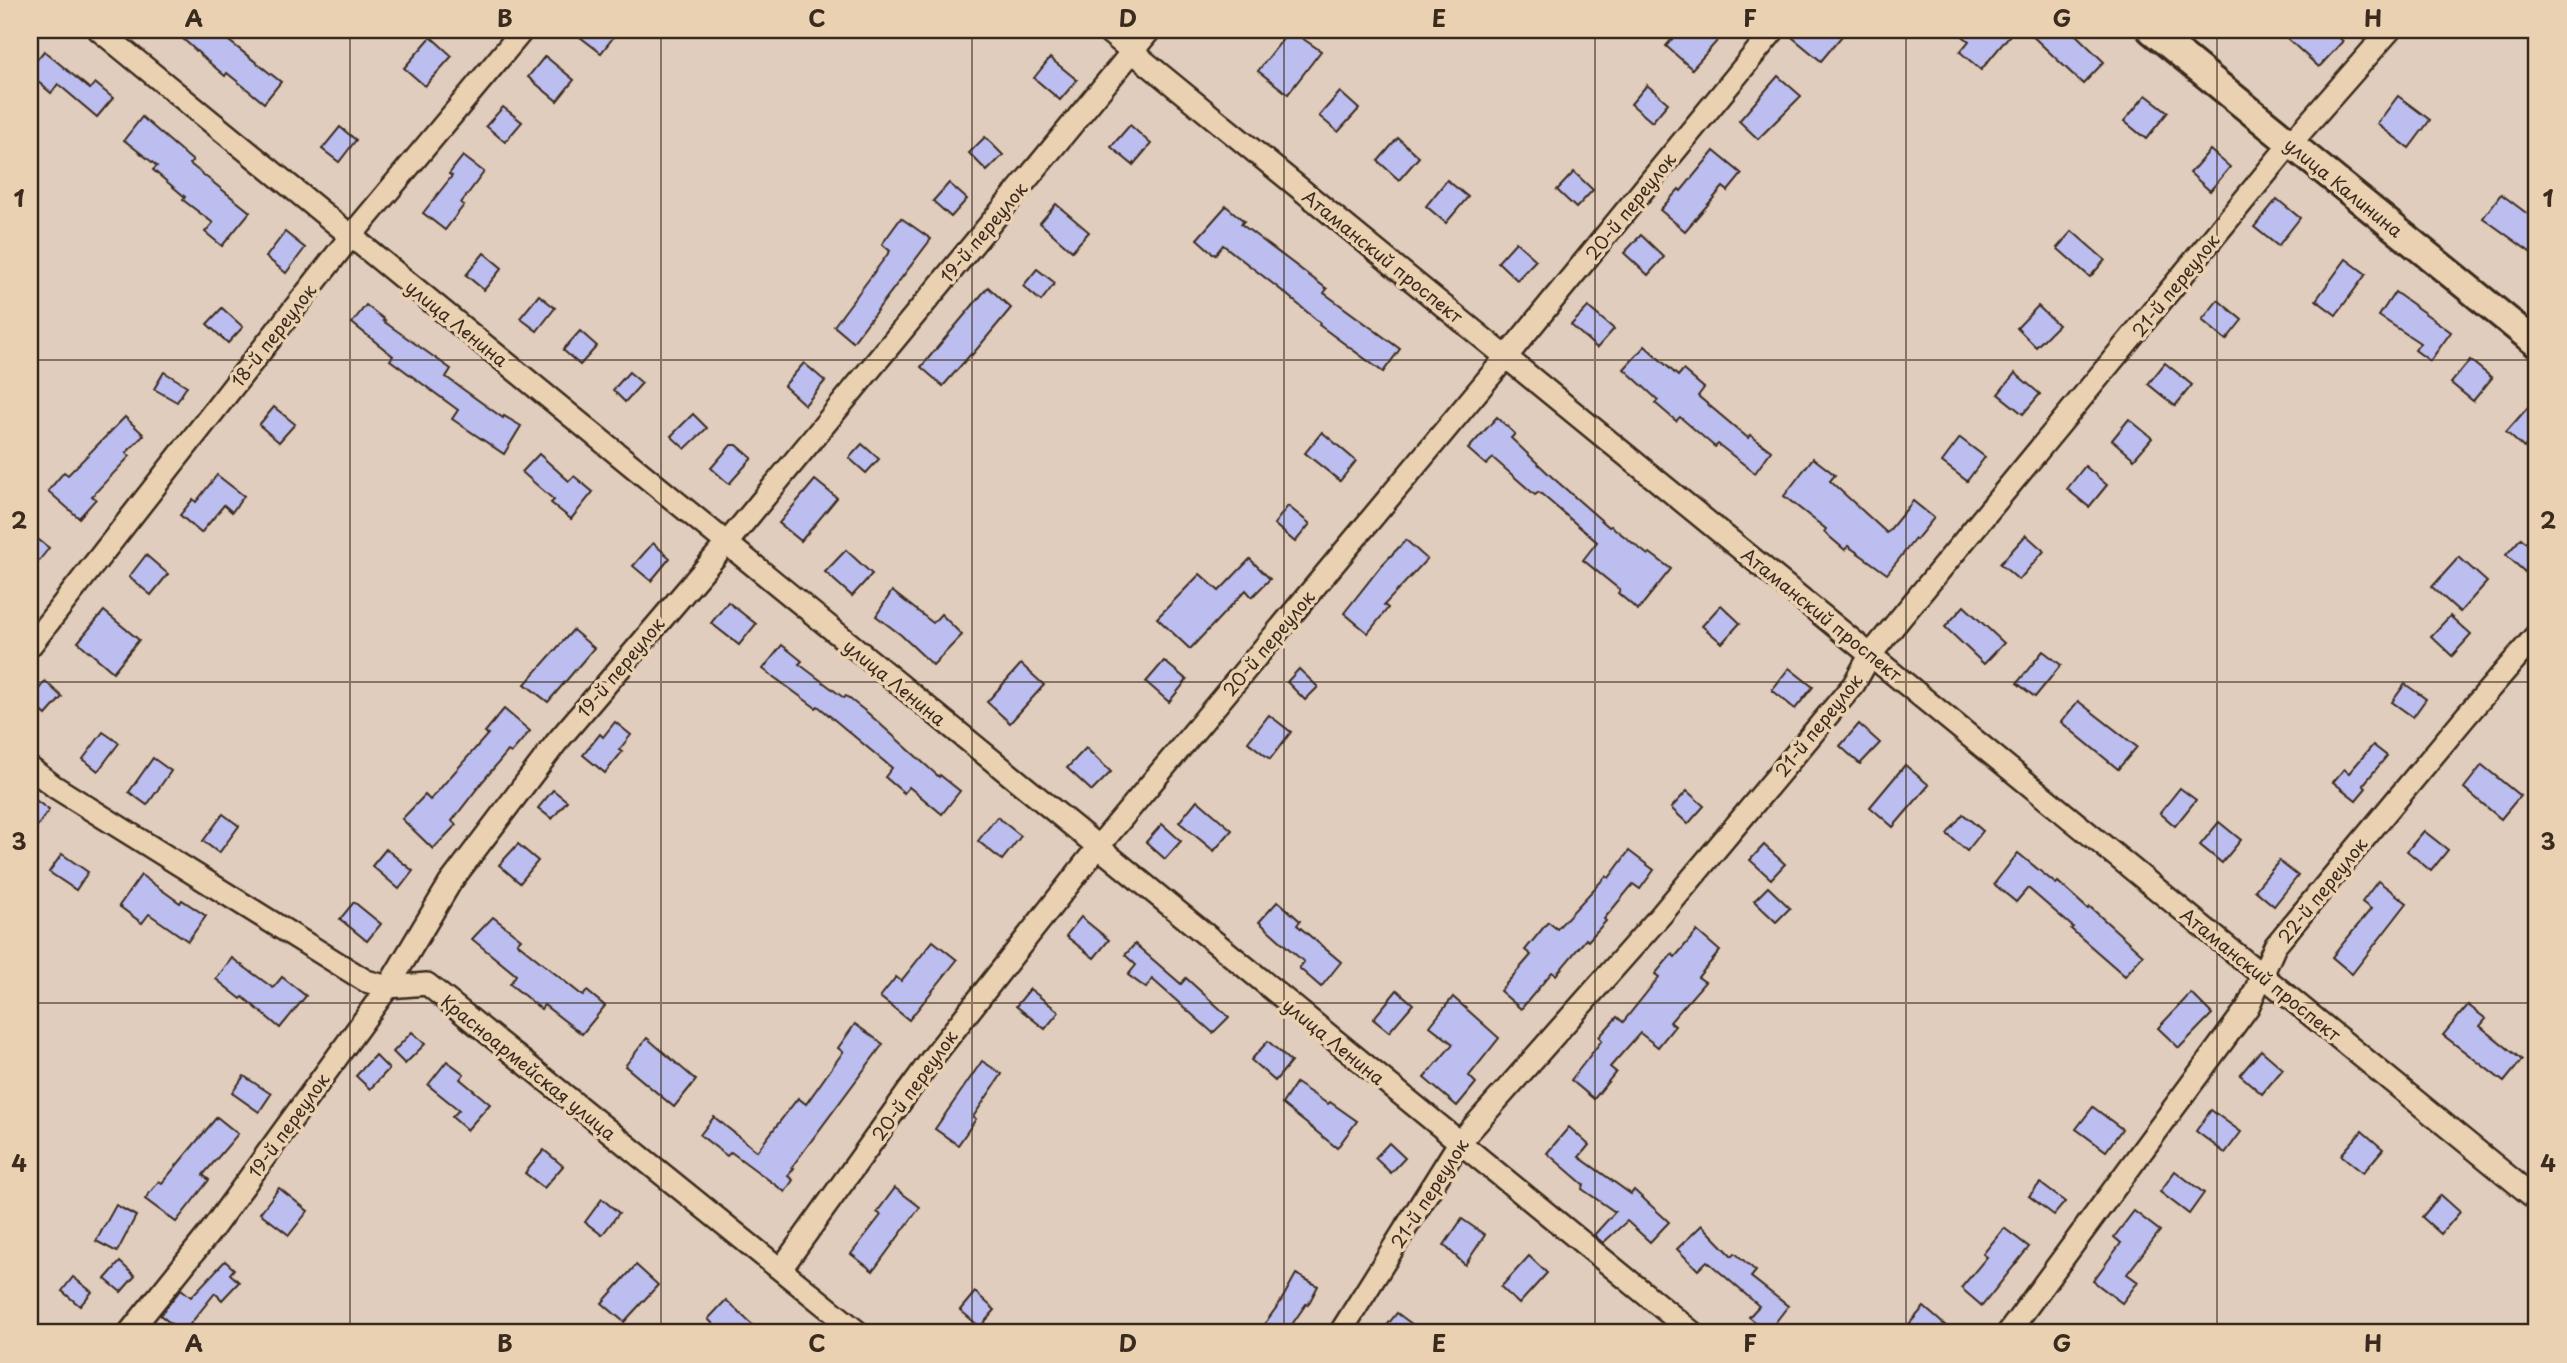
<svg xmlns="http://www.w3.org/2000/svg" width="2567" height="1363" font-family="'Playpen Sans',sans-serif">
<rect width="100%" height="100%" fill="#e0cdbd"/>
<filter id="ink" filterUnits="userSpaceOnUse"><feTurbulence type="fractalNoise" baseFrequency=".0143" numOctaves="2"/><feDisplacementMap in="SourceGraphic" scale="14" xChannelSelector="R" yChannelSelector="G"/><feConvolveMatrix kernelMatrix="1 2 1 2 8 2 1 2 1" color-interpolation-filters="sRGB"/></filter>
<g filter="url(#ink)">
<!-- building -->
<g fill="#bbbeef" stroke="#3b2a1e" stroke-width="2">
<path d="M173 30H215L281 82 264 103 227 73 225 76 211 64Z"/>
<path d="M571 30H619L601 53Z"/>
<path d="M1290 30 1321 51 1288 94 1258 71Z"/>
<path d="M1680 30H1727L1692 69 1666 46Z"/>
<path d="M1787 30H1847L1821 61 1787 33Z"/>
<path d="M1955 30H2014L1981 70 1960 52 1969 41Z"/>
<path d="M2026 30H2071L2104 62 2083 84Z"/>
<path d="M2278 30H2330L2343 41 2319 67Z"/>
<path d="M431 37 452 56 425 86 404 68Z"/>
<path d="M44 51 90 89 95 83 113 98 97 117 58 84 51 93 30 75V68Z"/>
<path d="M545 56 574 80 557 101 528 77Z"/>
<path d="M1050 58 1077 80 1060 100 1034 78Z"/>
<path d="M1778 76 1801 96 1758 139 1739 121Z"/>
<path d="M1647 85 1668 103 1652 122 1631 104Z"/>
<path d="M1340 92 1359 109 1338 132 1319 116Z"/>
<path d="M2146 95 2168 112 2146 139 2124 121Z"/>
<path d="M2398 96 2430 120 2409 148 2377 124Z"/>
<path d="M503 107 522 122 505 142 486 126Z"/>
<path d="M142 117 193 161 190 164 250 212 222 246 205 232 213 223 183 200 185 197 153 170 157 166 124 140Z"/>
<path d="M1130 125 1151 144 1133 165 1111 147Z"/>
<path d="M340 127 356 140 339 162 322 149Z"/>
<path d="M985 137 1003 155 987 171 969 153Z"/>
<path d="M1398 138 1419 157 1399 180 1378 161Z"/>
<path d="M2210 150 2230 167 2210 191 2190 173Z"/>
<path d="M1714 151 1742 174 1728 191 1723 187 1685 231 1660 210 1679 189 1681 191Z"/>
<path d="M463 156 484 172 461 203 464 205 445 230 423 213 452 176 449 174Z"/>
<path d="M1574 172 1593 190 1576 208 1557 190Z"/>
<path d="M1447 180 1468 197 1446 223 1426 206Z"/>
<path d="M949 183 967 199 951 217 933 201Z"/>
<path d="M2501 194 2537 221V257L2483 218Z"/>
<path d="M2277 199 2300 218 2278 246 2254 227Z"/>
<path d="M1056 204 1089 232 1072 251 1040 223Z"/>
<path d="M1226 206 1244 221 1241 224 1327 289 1324 293 1400 349 1383 372 1319 325 1320 323 1286 294 1223 245 1215 255 1197 239Z"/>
<path d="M901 218 931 239 853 342 834 326 890 251 882 244Z"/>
<path d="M2072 231 2105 260 2090 277 2057 248Z"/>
<path d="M285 232 305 248 286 273 266 257Z"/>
<path d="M1641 235 1664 257 1648 275 1624 253Z"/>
<path d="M1516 242 1536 260 1517 280 1498 262Z"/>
<path d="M484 253 502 268 484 290 466 275Z"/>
<path d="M2346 259 2366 274 2336 315 2316 300Z"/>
<path d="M1037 269 1055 283 1041 301 1023 286Z"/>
<path d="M988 287 1011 308 972 355 971 354 943 386 921 367Z"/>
<path d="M2395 292 2451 332 2430 361 2415 350 2420 343 2379 316Z"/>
<path d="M539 295 555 308 537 331 520 318Z"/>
<path d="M2218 300 2242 320 2226 340 2202 320Z"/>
<path d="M366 305 385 320 383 321 451 369 446 377 503 418 504 416 521 426 504 454 452 419 458 410 390 360 393 356 352 323Z"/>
<path d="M2038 306 2058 325 2036 347 2017 328Z"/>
<path d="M1588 307 1614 329 1597 348 1571 325Z"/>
<path d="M222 308 243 327 228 343 207 324Z"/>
<path d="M580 331 597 346 580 365 563 350Z"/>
<path d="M1645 346 1678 376 1683 370 1704 388 1698 396 1748 438 1750 435 1771 451 1755 473 1718 444 1715 447 1680 417 1676 421 1655 403 1658 400 1624 369Z"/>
<path d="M2470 360 2492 378 2473 401 2451 383Z"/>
<path d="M804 363 825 381 805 405 784 386Z"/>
<path d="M2165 363 2192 385 2175 406 2148 384Z"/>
<path d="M164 372 187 386 177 402 154 389Z"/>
<path d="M629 372 642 383 625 402 613 390Z"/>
<path d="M2015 373 2040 394 2023 414 1998 394Z"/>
<path d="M2537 397V432L2524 448 2506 432Z"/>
<path d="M274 407 295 424 279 442 259 425Z"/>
<path d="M693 414 707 428 685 449 671 436Z"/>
<path d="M125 417 144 435 126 453 130 456 92 496 96 499 79 518 48 491 64 472 68 475Z"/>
<path d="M1497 417 1515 434 1511 438 1552 477 1609 527 1611 526 1648 555 1650 553 1671 569 1638 610 1618 593 1620 590 1583 560 1597 542 1539 492 1535 495 1493 458 1486 465 1468 449Z"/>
<path d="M2129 419 2152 438 2134 459 2112 440Z"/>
<path d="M1322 432 1356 461 1340 481 1305 453Z"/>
<path d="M1960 438 1985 457 1967 481 1942 462Z"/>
<path d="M862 444 879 459 866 473 849 458Z"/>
<path d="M731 445H737L752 458 729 484 711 468Z"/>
<path d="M539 454 569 481 574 476 593 492 571 519 551 503 554 500 522 472Z"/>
<path d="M1813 458 1835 475 1830 481 1887 533 1913 501 1934 518 1916 540 1915 539 1887 574 1848 546 1845 550 1824 532 1826 529 1784 496Z"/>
<path d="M2085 466 2107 485 2089 507 2067 489Z"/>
<path d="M217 475 244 496 232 512 224 505 201 533 180 515 193 499 196 502Z"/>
<path d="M815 480 837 498 801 541 779 523Z"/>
<path d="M1288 506 1310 524 1295 542 1274 524Z"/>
<path d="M30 533 49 548 30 572Z"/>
<path d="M2026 535 2044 551 2019 580 2000 564Z"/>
<path d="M2521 538 2537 552V558L2525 572 2506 555Z"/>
<path d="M1406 540 1427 559 1384 605 1388 608 1368 633 1344 613 1381 566Z"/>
<path d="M653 543 670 558 651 581 633 566Z"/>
<path d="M846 550 872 574 852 596 825 572Z"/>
<path d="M146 555 168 574 151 595 129 577Z"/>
<path d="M2459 557 2487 582 2460 612 2432 587Z"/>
<path d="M1250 559 1270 579 1252 597 1246 590 1190 649 1157 618 1200 574 1219 591Z"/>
<path d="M892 591 933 623 941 614 962 635 933 665 901 635 876 616Z"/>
<path d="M728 602 756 624 739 645 711 623Z"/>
<path d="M1721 605 1740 623 1722 643 1702 626Z"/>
<path d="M1964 606 2004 643 1984 664 1945 627Z"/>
<path d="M104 611 139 640 113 672 78 642Z"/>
<path d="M2450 616 2471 635 2452 656 2431 636Z"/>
<path d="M573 630 594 648 548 702 525 684Z"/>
<path d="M782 645 802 661 799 664 844 698 846 696 869 714 939 777 940 775 960 791 942 814 909 787 904 793 885 777 892 768 818 706 816 708 763 669Z"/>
<path d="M2043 651 2061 665 2035 697 2017 683Z"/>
<path d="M1164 661 1187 680 1169 702 1146 682Z"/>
<path d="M1021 664 1044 685 1010 723 987 702Z"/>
<path d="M1789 668 1813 687 1795 709 1772 690Z"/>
<path d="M1299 669 1318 687 1305 700 1287 682Z"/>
<path d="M45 681 62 697 46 715 30 701Z"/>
<path d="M2405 684 2426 699 2413 717 2392 702Z"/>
<path d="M2078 701 2137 747 2118 769 2061 722Z"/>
<path d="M504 709 530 731 511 753 508 751 483 781 452 821 456 825 433 849 402 819 425 795 430 800 488 734 485 732Z"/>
<path d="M1269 715 1291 732 1270 759 1248 742Z"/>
<path d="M615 722 631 735 619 750 622 752 605 773 583 755 600 734 603 737Z"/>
<path d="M1859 724 1880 743 1860 764 1840 746Z"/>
<path d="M103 732 119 743 98 771 83 759Z"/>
<path d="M2373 745 2387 756 2363 785 2366 788 2356 800 2333 782 2344 769 2349 773Z"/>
<path d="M1086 748 1111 772 1092 791 1067 768Z"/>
<path d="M153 758 171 771 147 805 129 792Z"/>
<path d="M1905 765 1929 785 1893 827 1870 807Z"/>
<path d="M2482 765 2520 796 2501 819 2464 788Z"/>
<path d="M2180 788 2196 800 2175 826 2160 813Z"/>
<path d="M553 790 567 801 552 819 538 808Z"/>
<path d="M1687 791 1704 806 1688 824 1671 808Z"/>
<path d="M30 796 49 810 30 836Z"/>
<path d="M1197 800 1232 830 1214 851 1179 822Z"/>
<path d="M223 814 239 826 219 853 203 841Z"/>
<path d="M1963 814 1983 831 1967 851 1947 834Z"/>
<path d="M997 817 1021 836 1002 860 978 841Z"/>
<path d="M2219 822 2241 840 2222 863 2200 845Z"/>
<path d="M1162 824 1181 841 1165 859 1146 842Z"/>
<path d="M2424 831 2448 850 2431 871 2407 851Z"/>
<path d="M518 844 538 861 520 883 499 865Z"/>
<path d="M1764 845 1785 864 1771 879 1750 860Z"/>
<path d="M386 849 413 871 399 889 372 866Z"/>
<path d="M1629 851 1654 870 1640 889 1633 884 1604 919 1606 921 1588 941 1586 939 1556 975 1552 972 1521 1009 1500 991 1531 955 1525 950 1548 922 1557 929 1606 876 1609 878Z"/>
<path d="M2018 853 2056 884 2058 882 2088 909 2090 907 2143 955 2125 976 2071 929 2073 927 2028 888 2016 902 1994 884Z"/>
<path d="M62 854 88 872 76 890 49 872Z"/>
<path d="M2279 861 2298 876 2274 906 2255 890Z"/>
<path d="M141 875 180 903 182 900 206 916 188 941 149 914 142 923 119 906Z"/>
<path d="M2378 881 2407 903 2352 974 2332 957 2371 909 2362 902Z"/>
<path d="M1768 887 1790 908 1776 922 1754 901Z"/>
<path d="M1278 901 1300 921 1297 925 1341 962 1321 987 1299 968 1304 962 1259 922Z"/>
<path d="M354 902 381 924 367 941 340 919Z"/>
<path d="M493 917 521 939 517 943 583 996 587 991 605 1006 582 1034 544 1005 541 1009 510 984 516 975 472 939Z"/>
<path d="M1081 917 1109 940 1094 958 1066 936Z"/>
<path d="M1697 931 1720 951 1698 977 1705 982 1670 1022 1675 1026 1658 1047 1640 1033 1610 1067 1616 1072 1594 1099 1571 1080 1602 1040 1599 1037 1617 1017 1623 1022 1659 977 1655 974 1672 954 1675 957Z"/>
<path d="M933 941 957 960 909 1020 880 997 896 977 901 981Z"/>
<path d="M1135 944 1181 984 1186 978 1229 1017 1213 1033 1152 979 1146 988 1128 975 1136 965 1125 955Z"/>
<path d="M232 958 273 988 282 977 306 996 280 1028 243 997 241 999 216 979Z"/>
<path d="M1030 989 1059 1012 1045 1029 1016 1006Z"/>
<path d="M1397 990 1413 1004 1389 1032 1373 1019Z"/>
<path d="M2191 993 2212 1014 2179 1048 2158 1028Z"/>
<path d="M1453 997 1499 1038 1469 1076 1476 1083 1457 1106 1424 1078 1453 1044 1430 1026Z"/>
<path d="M2468 1005 2486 1019 2480 1026 2522 1060 2504 1082 2443 1035Z"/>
<path d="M855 1024 883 1044 792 1167 794 1168 788 1176 793 1180 785 1192 731 1152 727 1156 700 1135 714 1117 757 1151 798 1098 806 1104 843 1052 838 1048Z"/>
<path d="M412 1032 425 1044 405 1064 393 1052Z"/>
<path d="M647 1038 696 1080 674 1107 625 1066Z"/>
<path d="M1268 1041 1291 1062 1275 1081 1251 1060Z"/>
<path d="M2261 1050 2283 1069 2262 1094 2240 1075Z"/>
<path d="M375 1055 389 1069 370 1089 356 1076Z"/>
<path d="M447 1061 464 1074 460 1079 490 1104 467 1130 452 1117 459 1110 428 1085Z"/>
<path d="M982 1061 1002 1074 973 1117 976 1119 958 1145 935 1129Z"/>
<path d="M244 1076 271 1094 259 1112 232 1093Z"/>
<path d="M1296 1083 1328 1104 1330 1102 1357 1121 1337 1148 1282 1104Z"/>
<path d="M2093 1107 2122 1129 2106 1151 2076 1129Z"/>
<path d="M2211 1110 2241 1132 2225 1153 2196 1131Z"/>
<path d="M217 1117 238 1134 203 1175 209 1180 176 1222 145 1199 159 1181 162 1183Z"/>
<path d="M1569 1127 1589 1145 1579 1157 1631 1194 1634 1190 1669 1222 1650 1242 1627 1221 1603 1243 1594 1235 1615 1212 1582 1189 1584 1185 1547 1153Z"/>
<path d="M2362 1131 2383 1149 2363 1173 2341 1155Z"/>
<path d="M1389 1143 1405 1158 1391 1173 1375 1158Z"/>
<path d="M544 1150 563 1166 544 1188 525 1173Z"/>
<path d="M2175 1171 2204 1193 2189 1214 2160 1192Z"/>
<path d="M2040 1183 2065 1202 2054 1215 2029 1196Z"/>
<path d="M279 1188 308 1211 289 1235 260 1213Z"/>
<path d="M895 1188 920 1207 873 1271 851 1254 881 1215 877 1212Z"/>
<path d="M2441 1195 2460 1212 2441 1234 2422 1217Z"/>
<path d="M602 1199 619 1213 602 1235 585 1222Z"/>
<path d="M116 1205 136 1216 117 1252 96 1241Z"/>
<path d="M2134 1211 2160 1231 2127 1274 2138 1282 2122 1303 2093 1281 2121 1243 2114 1237Z"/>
<path d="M1462 1219 1485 1235 1465 1265 1444 1245Z"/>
<path d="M1702 1225 1732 1256 1735 1253 1756 1271 1751 1277 1788 1306 1768 1332 1749 1317 1759 1306 1707 1261 1698 1270 1677 1249Z"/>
<path d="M2004 1228 2029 1247 1982 1306 1961 1288 1987 1257 1983 1254Z"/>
<path d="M1529 1256 1547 1273 1519 1304 1501 1287Z"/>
<path d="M225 1261 234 1269 230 1274 239 1282 222 1300 215 1293 183 1333 160 1315 181 1289 191 1297Z"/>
<path d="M120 1262 135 1276 121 1292 105 1279Z"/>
<path d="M636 1265 658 1285 624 1322 602 1303Z"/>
<path d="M1296 1274 1318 1286 1308 1305 1306 1304 1286 1333H1258L1281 1301Z"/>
<path d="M73 1277 92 1292 80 1306 62 1291Z"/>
<path d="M975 1292 995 1310 980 1327 960 1310Z"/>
<path d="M726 1300 761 1333H722L708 1319Z"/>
<path d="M1924 1307 1954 1333H1901Z"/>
<path d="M1397 1313 1424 1333H1381Z"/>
</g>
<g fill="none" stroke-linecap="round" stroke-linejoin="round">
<defs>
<g id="minor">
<path d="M99 30 1693 1333"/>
<path d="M1106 30 2537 1200"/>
<path d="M30 646 351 236 523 30"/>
<path d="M30 768 55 787 366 981 388 987 427 984 859 1333"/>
<path d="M781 1269 933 1057 1098 847 1507 356 1774 30"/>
<path d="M129 1333 211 1231 388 987 450 883 556 743 726 544 1150 30"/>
<path d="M1340 1333 1459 1143 1661 915 1854 684 1871 654 2291 143 2390 30"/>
<path d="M2008 1333 2248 1007 2275 946 2466 716 2537 634"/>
</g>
<path id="major" d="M2151 30 2537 344"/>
</defs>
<!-- minor casing -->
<use href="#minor" stroke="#3b2a1e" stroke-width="26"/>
<!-- major casing -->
<use href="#major" stroke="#3b2a1e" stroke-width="32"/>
<!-- minor -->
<use href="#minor" stroke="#e9d1b1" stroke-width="21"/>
<!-- major -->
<use href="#major" stroke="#e9d1b1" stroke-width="26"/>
</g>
</g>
<!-- grid -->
<path fill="none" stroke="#3b2a1e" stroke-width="2" stroke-opacity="0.55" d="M350 30V1333M661 30V1333M972 30V1333M1284 30V1333M1595 30V1333M1906 30V1333M2217 30V1333M30 360H2537M30 682H2537M30 1003H2537"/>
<g text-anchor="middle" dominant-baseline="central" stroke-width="7" stroke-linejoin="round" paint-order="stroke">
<!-- street labels -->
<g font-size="18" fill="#3b2a1e" stroke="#e9d1b1">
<text transform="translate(2344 187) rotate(39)">улица Калинина</text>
<text transform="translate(1630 206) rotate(-51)">20-й переулок</text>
<text transform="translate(983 232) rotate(-50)">19-й переулок</text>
<text transform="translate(1383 256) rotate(39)">Атаманский проспект</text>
<text transform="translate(2175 285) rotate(-51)">21-й переулок</text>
<text transform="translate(457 323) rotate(39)">улица Ленина</text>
<text transform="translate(273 335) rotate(-52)">18-й переулок</text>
<text transform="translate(1822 614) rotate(39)">Атаманский проспект</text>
<text transform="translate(1268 643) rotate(-50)">20-й переулок</text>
<text transform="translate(620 667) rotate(-50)">19-й переулок</text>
<text transform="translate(895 682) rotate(39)">улица Ленина</text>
<text transform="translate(1818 725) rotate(-51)">21-й переулок</text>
<text transform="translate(2322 890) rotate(-51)">22-й переулок</text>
<text transform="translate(2261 974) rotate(39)">Атаманский проспект</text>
<text transform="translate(1334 1041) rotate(39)">улица Ленина</text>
<text transform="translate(529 1067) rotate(39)">Красноармейская улица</text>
<text transform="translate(914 1085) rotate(-54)">20-й переулок</text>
<text transform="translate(288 1125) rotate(-54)">19-й переулок</text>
<text transform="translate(1429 1193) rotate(-57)">21-й переулок</text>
</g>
</g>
<!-- margin -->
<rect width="2567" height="1363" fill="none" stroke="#e9d1b1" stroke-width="77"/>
<rect x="38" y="38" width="2490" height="1286" fill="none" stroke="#3b2a1e" stroke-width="2.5"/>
<g font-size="23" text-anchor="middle" font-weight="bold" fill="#3b2a1e">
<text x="194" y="27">A</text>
<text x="505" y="27">B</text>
<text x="817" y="27">C</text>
<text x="1128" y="27">D</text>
<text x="1439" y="27">E</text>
<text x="1750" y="27">F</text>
<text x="2062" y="27">G</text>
<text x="2373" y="27">H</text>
<text x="19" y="207">1</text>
<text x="2548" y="207">1</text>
<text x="19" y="529">2</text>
<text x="2548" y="529">2</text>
<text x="19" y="850">3</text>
<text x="2548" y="850">3</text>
<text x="19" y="1172">4</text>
<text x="2548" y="1172">4</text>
<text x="194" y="1352">A</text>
<text x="505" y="1352">B</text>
<text x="817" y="1352">C</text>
<text x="1128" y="1352">D</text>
<text x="1439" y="1352">E</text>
<text x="1750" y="1352">F</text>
<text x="2062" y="1352">G</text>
<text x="2373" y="1352">H</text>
</g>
</svg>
